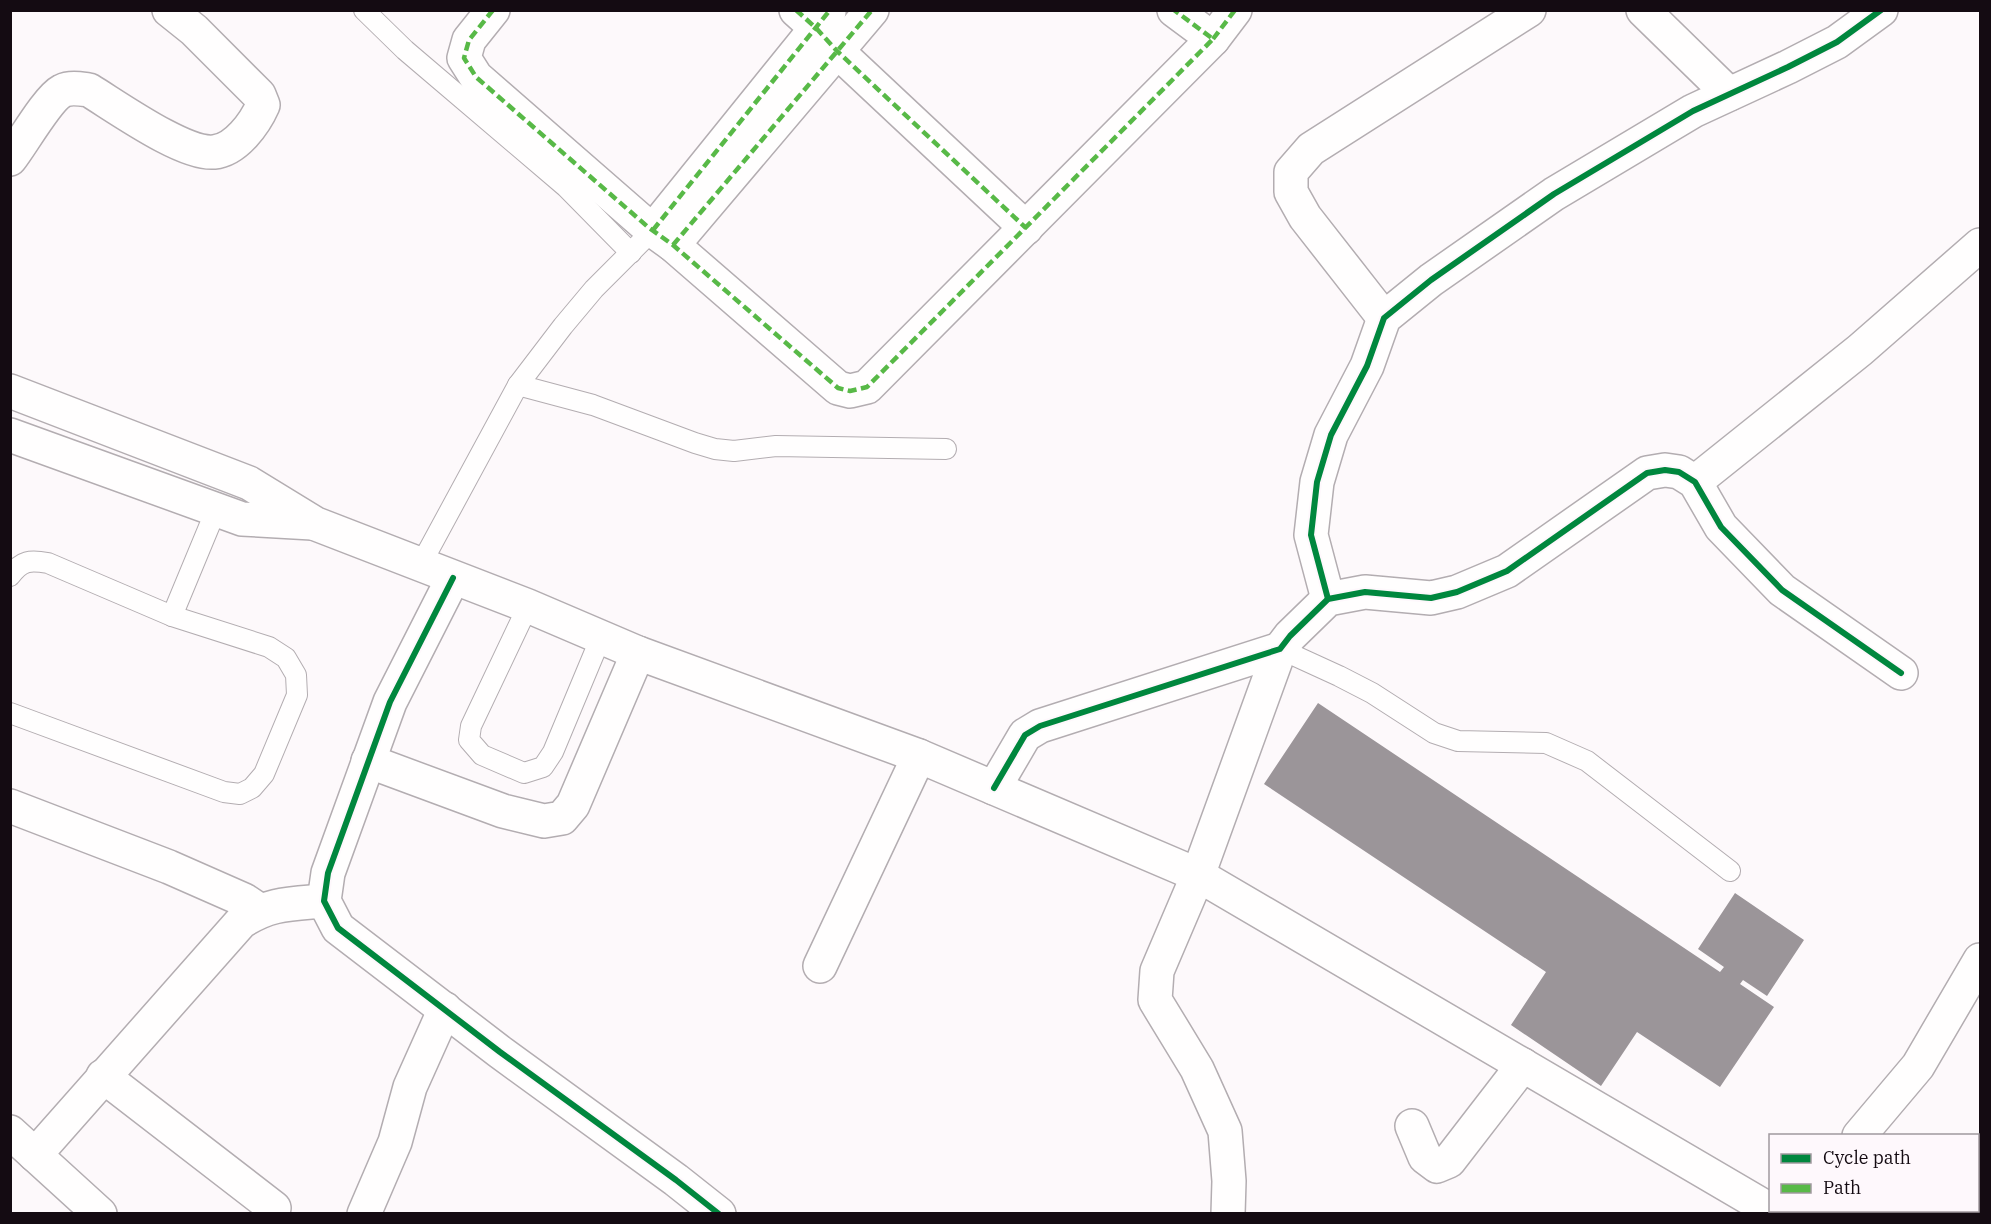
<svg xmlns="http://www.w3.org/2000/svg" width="1991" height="1224" font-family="'IBM Plex Serif',serif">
<rect width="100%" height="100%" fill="#fdf9fb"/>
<!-- building -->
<path fill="#9b9599" d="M1318 703 1720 972 1724 967 1698 949 1735 893 1804 940 1767 996 1743 980 1740 984 1774 1007 1720 1087 1637 1032 1601 1086 1511 1025 1546 972 1264 784Z"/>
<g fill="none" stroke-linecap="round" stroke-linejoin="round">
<defs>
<g id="lane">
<path d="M364 10 405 50 566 187 631 253"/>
<path d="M518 385 593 405 695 443 715 449 734 451 776 446 946 449"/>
<path d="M421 564 518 385 563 326 594 289 653 230"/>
<path d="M10 576C22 560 30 560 48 563L172 616 269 647 286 658 296 675 297 695 264 774 252 788 240 794 224 792 10 713"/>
<path d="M528 606 471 726 469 740 482 755 524 773 543 767 553 752 601 637"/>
<path d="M172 616 216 510"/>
<path d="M1280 649 1339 676 1372 693 1434 733 1458 741 1546 743 1587 761 1730 871"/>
</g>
<g id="street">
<path d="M493 10 469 40 464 58 476 77 648 227 673 245 838 388 850 391 867 387 1213 39 1174 10"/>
<path d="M796 10 816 28 837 51 1026 228"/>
<path d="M1643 10 1729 94"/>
<path d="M1213 39 1235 10"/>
<path d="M10 159C22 144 47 99 62 91 70 87 81 89 89 90 117 107 184 155 214 152 236 150 255 123 263 105L259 95 194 30 169 10"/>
<path d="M653 230 829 12"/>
<path d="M673 245 872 10"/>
<path d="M1384 318 1305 217 1291 192V172L1311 149 1529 10"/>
<path d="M1695 482 1860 350 1980 245"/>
<path d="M453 578 390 702 328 873 324 901 338 928 500 1052 676 1180 719 1214"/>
<path d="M1328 599 1311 535 1317 482 1331 435 1367 366 1384 318 1431 280 1554 194 1693 111 1788 67 1837 42 1881 10"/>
<path d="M368 761 503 811 544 821 562 818 573 805 638 653"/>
<path d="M994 788 1025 735 1040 726 1280 649 1290 636 1328 599 1365 592 1431 598 1457 592 1507 571 1647 473 1665 470 1679 472 1695 482 1721 527 1782 590 1901 673"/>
<path d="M10 806 169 867 244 900 259 910"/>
<path d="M820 966 919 756"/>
<path d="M103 1076 274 1208"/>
<path d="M1412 1126 1425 1157 1437 1166 1449 1161 1523 1065"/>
<path d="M10 1132 100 1214"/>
<path d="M1859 1136 1918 1066 1980 960"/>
<path d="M35 1155 241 922C270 903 290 904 324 901"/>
<path d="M364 1214 395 1142 410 1087 445 1009"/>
<path d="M1228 1214 1229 1181 1225 1131 1197 1069 1155 1000 1157 971 1198 875 1280 649"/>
<path d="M1793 1214 1795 1210"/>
</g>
<g id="secondary">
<path d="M10 391 249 483 316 524 528 606 638 653 919 756 1198 875 1770 1210"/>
<path d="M10 435 242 519 312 523"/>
</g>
</defs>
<!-- lane casing -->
<use href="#lane" stroke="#b3adb1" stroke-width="22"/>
<!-- street casing -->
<use href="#street" stroke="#b3adb1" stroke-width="36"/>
<!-- secondary casing -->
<use href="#secondary" stroke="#b3adb1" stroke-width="36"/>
<!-- lane -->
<use href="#lane" stroke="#fffefe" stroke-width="20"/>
<!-- street -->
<use href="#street" stroke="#fffefe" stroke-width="33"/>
<!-- secondary -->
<use href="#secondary" stroke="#fffefe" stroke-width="33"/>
<!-- quiet -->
<g stroke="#58b947" stroke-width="4.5" stroke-dasharray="9 4.5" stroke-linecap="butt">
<path d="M493 10 469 40 464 58 476 77 648 227 673 245 838 388 850 391 867 387 1213 39 1174 10"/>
<path d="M796 10 816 28 837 51 1026 228"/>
<path d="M1213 39 1235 10"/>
<path d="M653 230 830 10"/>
<path d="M673 245 872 10"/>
</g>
<defs>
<g id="cycleway">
<path d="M453 578 390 702 328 873 324 901 338 928 500 1052 676 1180 719 1214"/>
<path d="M1328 599 1311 535 1317 482 1331 435 1367 366 1384 318 1431 280 1554 194 1693 111 1788 67 1837 42 1881 10"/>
<path d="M994 788 1025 735 1040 726 1280 649 1290 636 1328 599 1365 592 1431 598 1457 592 1507 571 1647 473 1665 470 1679 472 1695 482 1721 527 1782 590 1901 673"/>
</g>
</defs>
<!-- cycleway casing -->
<use href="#cycleway" stroke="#fef8fc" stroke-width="10"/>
<!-- cycleway -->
<use href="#cycleway" stroke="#00873e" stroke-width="6"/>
</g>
<!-- border -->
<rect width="1991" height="1224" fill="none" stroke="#140b12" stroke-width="24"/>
<!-- legend -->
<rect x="1769" y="1134" width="210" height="78" fill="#fef8fc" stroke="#a0999e" stroke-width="1.5"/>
<rect x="1781" y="1154" width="30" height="9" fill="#00873e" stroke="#a0999e" stroke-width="1.5"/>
<text x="1823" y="1164" font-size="18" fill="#140b12">Cycle path</text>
<rect x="1781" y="1184" width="30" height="9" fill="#58b947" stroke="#a0999e" stroke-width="1.5"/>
<text x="1823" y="1194" font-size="18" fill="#140b12">Path</text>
</svg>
